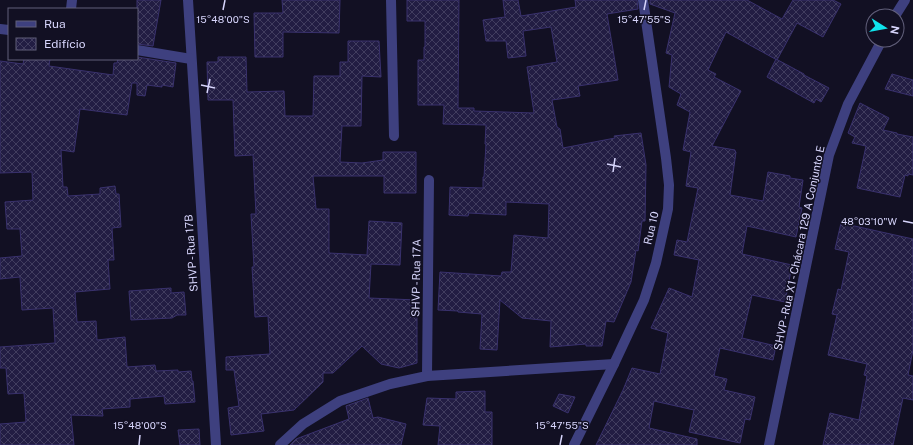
<svg xmlns="http://www.w3.org/2000/svg" width="913" height="445" font-family="'Public Sans',sans-serif">
<defs>
<pattern id="building-cross-hatch" width="8" height="8" patternUnits="userSpaceOnUse"><rect width="8" height="8" fill="#221d43"/><path d="M0 0l8 8M0 8l8-8" fill="none" stroke="#413d5f"/></pattern>
</defs>
<rect width="100%" height="100%" fill="#121023"/>
<!-- building -->
<g fill="url(#building-cross-hatch)" stroke="#39316d">
<path d="M137 0H161L153 46 137 44Z"/>
<path d="M282 0H340L339 33 283 32V57H255L254 13H283Z"/>
<path d="M407 0H459L458 108H474V111L534 113 527 67 557 62 551 27 523 31 526 56 508 58 506 41H486L483 20 505 17 503 0H518L521 16 576 7 575 0H637L638 9 607 14 618 80 578 86 580 96 552 100 557 127 560 129 563 148 615 138 614 136 641 133 646 165 645 221H642L638 251 636 250 631 282 614 322 606 321 602 346H586V344L550 347 551 321 522 318 500 300 497 350 480 349 482 314 458 312V311L438 310 440 272 501 276 502 272H511L514 235 548 238 549 204 506 202V215L469 213 468 216 449 215 450 187 483 188V177H484L486 144H485L486 125 443 124 444 105H418V60H424V47H425V21H407Z"/>
<path d="M650 0H747L782 19 793 0H833L841 4 823 37 797 23 777 60 726 32 708 70 716 74 714 77 741 91 712 146 735 150V151L736 152 730 195 763 201 768 172 790 176V178L803 180 799 207 802 208 796 237 747 226 742 254 792 265 785 302 752 295 742 338 776 346 773 360 720 348 714 376 727 379 724 390 755 397 750 420 745 419 740 443 689 432 694 410 654 401 649 428 697 439V445H596L623 390 632 368 660 374 668 333 651 328 669 288 692 297 699 260 674 255 677 240 687 242 698 188 686 186 691 152 683 150 690 112 677 105 681 94 669 87 672 55 666 53 675 13 650 4Z"/>
<path d="M348 41H379L381 77 362 76 361 126H342L340 162 362 163 383 160V152H416V193H384V176H313L316 209H329V253L367 255 369 221 402 223 400 265 371 264 369 298 417 300V363L399 368 381 364 362 346 333 373H323V382L294 410 261 414 264 431 231 435 228 408 239 406 234 370H226V357L270 354 268 316 255 317 252 267H254L251 214H256L253 155 235 156 233 100H208L207 62H218V57H246L247 92 284 91 285 116H313L314 76H340V62H348Z"/>
<path d="M137 57 176 63 173 87 162 85V87L147 85 145 96 137 95V83H132L127 115 80 109 74 152 61 150 63 187H67L68 196 100 194V188L115 186 116 194H119L121 227 112 228 114 260H108L110 289 75 292 77 322 96 321 97 340 125 337 127 367 155 365 156 371 178 370V372L191 371 192 381H193L195 402 165 404 164 396 130 399V407L102 409 103 416 71 415 74 445H0V424L26 422 24 393 8 394 6 368H0V347L55 343 53 308 22 310 20 277 0 279V258L22 256 20 229H7L5 202 33 200 32 172 0 173V61L23 64 24 59H50L49 66 113 75 114 63H117L118 59H137Z"/>
<path d="M776 59 804 74V75L829 88 821 102 816 99 814 103 767 77Z"/>
<path d="M892 74 913 80V96L885 89Z"/>
<path d="M860 103 889 118 883 130 897 133V134L913 137V175L908 174V176L905 175 900 197 857 188 866 146 852 143 855 137 848 133Z"/>
<path d="M841 223 913 239V350L908 375 913 376V400L903 398 893 445H823L830 413 859 420 867 376 864 375 867 364 828 355 837 315 832 314 838 289 841 290 849 252 835 249Z"/>
<path d="M171 288V293L184 292 186 315H177L172 318 131 320 129 291Z"/>
<path d="M485 391V412H492V445H438L440 426 423 425 427 398 456 399V392Z"/>
<path d="M559 394 575 397 568 413 553 406Z"/>
<path d="M368 398 373 418 378 417 406 424 401 445H290L296 439 349 419 346 406Z"/>
<path d="M199 429 200 445H180L178 430Z"/>
</g>
<g fill="none" stroke-linecap="round" stroke-linejoin="round">
<!-- minor -->
<g stroke="#3e407f" stroke-width="10">
<path d="M188 0 216 445"/>
<path d="M391 0 394 136"/>
<path d="M71 9 72 0"/>
<path d="M895 16 905 0"/>
<path d="M0 29 9 30"/>
<path d="M137 50 191 59"/>
<path d="M427 376 429 180"/>
<path d="M280 445 303 424 340 401 390 384 427 376 614 364"/>
<path d="M574 445 614 364 644 300 656 263 668 209 669 185 666 158 643 0"/>
<path d="M769 445 829 155 848 104 882 40"/>
</g>
</g>
<!-- ticks -->
<path fill="none" stroke="#d7d5fc" stroke-width="1.5" d="M223 10 225 0M644 10 646 0M201 85 215 88M207 93 210 79M607 164 621 167M613 172 615 158M903 221 913 223M139 445 140 435M560 445 562 435"/>
<g text-anchor="middle" dominant-baseline="central" stroke-width="3" stroke-linejoin="round" paint-order="stroke">
<!-- street labels -->
<g font-size="11" fill="#d7d5fc" stroke="#121023">
<text transform="translate(651 228) rotate(-77)">Rua 10</text>
<text transform="translate(799 248) rotate(-78)">SHVP - Rua X1 - Chácara 129 A Conjunto E</text>
<text transform="translate(191 253) rotate(-94)">SHVP - Rua 17B</text>
<text transform="translate(416 278) rotate(-89)">SHVP - Rua 17A</text>
</g>
</g>
<g font-size="10" text-anchor="middle" fill="#d7d5fc" stroke="#121023" stroke-width="3" stroke-linejoin="round" paint-order="stroke">
<text x="223" y="23">15°48'00"S</text>
<text x="644" y="23">15°47'55"S</text>
<text x="869" y="225">48°03'10"W</text>
<text x="140" y="429">15°48'00"S</text>
<text x="562" y="429">15°47'55"S</text>
</g>
<!-- legend -->
<rect x="8" y="8" width="130" height="52" fill="#121023" stroke="#615f7a"/>
<rect x="16" y="21" width="20" height="6" fill="#3e407f" stroke="#615f7a"/>
<text x="44" y="28" font-size="12" fill="#d7d5fc">Rua</text>
<rect x="16" y="38" width="20" height="12" fill="url(#building-cross-hatch)" stroke="#615f7a"/>
<text x="44" y="48" font-size="12" fill="#d7d5fc">Edifício</text>
<!-- north arrow -->
<g transform="translate(885 28) rotate(101)"><circle r="19" fill="#121023" stroke="#615f7a"/>
<path d="M0-3L7 15L0 10L-7 15Z" fill="#10e4ec"/>
<text y="-6" font-size="11" font-weight="bold" text-anchor="middle" fill="#d7d5fc">N</text>
</g>
</svg>
